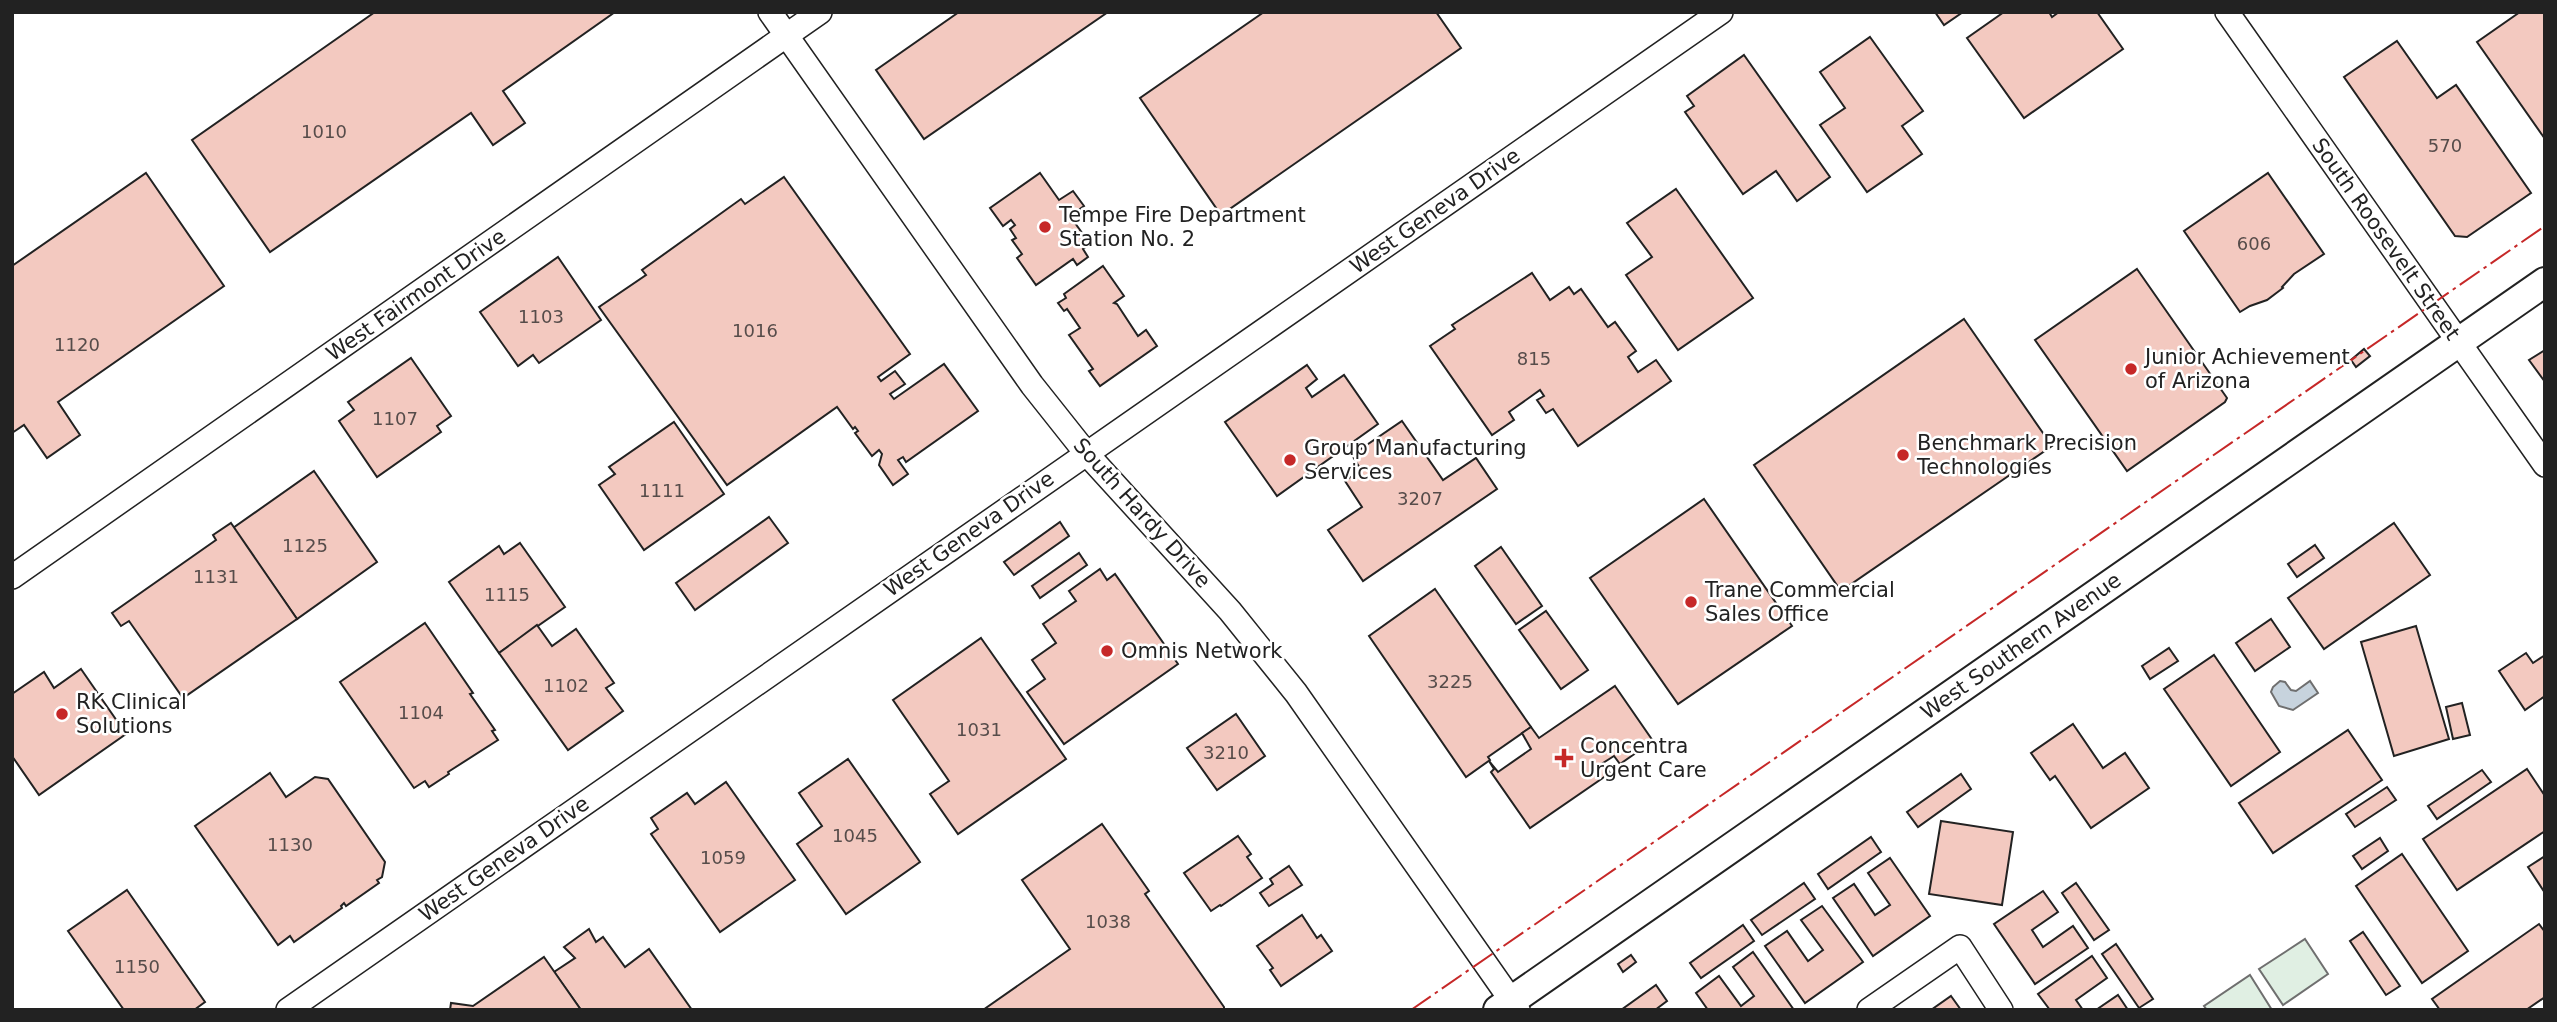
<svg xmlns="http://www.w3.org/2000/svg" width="2557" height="1022" font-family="'DejaVu Sans',sans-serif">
<rect width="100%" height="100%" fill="#fff"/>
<!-- green -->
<g fill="#e0efe3" stroke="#6f6f6f" stroke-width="2">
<path d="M2305 939 2328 974 2283 1005 2259 969Z"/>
<path d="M2250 975 2272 1010H2207L2204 1006Z"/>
</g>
<!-- water -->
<path fill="#c7d3dd" stroke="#6f6f6f" stroke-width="2" d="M2280 681 2285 682 2291 690 2296 691 2310 681 2318 693 2293 710 2279 706 2271 692 2273 687Z"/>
<!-- building -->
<g fill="#f3c9c0" stroke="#222" stroke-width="2">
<path d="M375 12H615L503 91 525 123 493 145 471 113 270 252 192 140Z"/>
<path d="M959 12H1108L924 139 876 70Z"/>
<path d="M1264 12H1436L1461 48 1221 215 1140 98Z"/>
<path d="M1935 12H1963L1944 25Z"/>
<path d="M2004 12H2049L2052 17 2059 12H2097L2123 49 2024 118 1967 38Z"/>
<path d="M2520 12H2545V139L2477 42Z"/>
<path d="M1870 37 1923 111 1902 126 1922 154 1867 192 1820 125 1845 108 1820 72Z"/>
<path d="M2397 41 2437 98 2456 85 2531 193 2467 237 2455 236 2344 77Z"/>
<path d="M1744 55 1830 177 1797 201 1776 171 1743 194 1685 112 1694 106 1687 96Z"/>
<path d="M146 173 224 286 58 402 80 435 47 458 24 425 12 433V266Z"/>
<path d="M1040 173 1059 200 1073 191 1084 206 1070 216 1090 244 1083 249 1088 257 1077 265 1073 259 1036 285 1017 258 1022 254 1012 240 1016 238 1010 229 1015 225 1011 220 1003 226 990 208Z"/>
<path d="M2268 173 2324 254 2294 274 2282 287 2283 288 2267 300 2250 306 2240 312 2184 231Z"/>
<path d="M784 177 910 354 878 377 881 381 895 371 905 384 890 394 894 399 944 364 978 411 906 462 903 457 898 460 908 474 893 485 879 465 882 454 879 450 872 456 855 433 858 431 855 427 853 429 837 407 727 485 599 307 646 275 642 270 741 199 745 204Z"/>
<path d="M1676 189 1753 298 1678 350 1626 275 1652 257 1627 223Z"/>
<path d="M558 257 601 320 539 363 533 355 518 366 480 312Z"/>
<path d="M1103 266 1124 296 1114 303 1117 304 1138 336 1146 330 1157 346 1100 386 1089 371 1093 369 1069 335 1080 328 1067 309 1064 311 1058 303 1066 298 1064 294Z"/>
<path d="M2137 269 2227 398 2225 402 2127 471 2035 340Z"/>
<path d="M1532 273 1550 300 1569 287 1574 294 1581 289 1608 327 1615 322 1636 351 1628 357 1638 372 1656 360 1671 381 1578 446 1553 409 1546 413 1537 400 1544 396 1540 390 1509 412 1514 420 1492 435 1430 346 1455 329 1452 325Z"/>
<path d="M1964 319 2052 446 1841 591 1754 465Z"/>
<path d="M2364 349 2370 356 2356 367 2351 360Z"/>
<path d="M2545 350V382L2529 360Z"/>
<path d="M411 358 451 416 437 426 441 432 377 477 339 421 354 410 348 402Z"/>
<path d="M1307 365 1317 379 1306 388 1312 397 1344 375 1378 424 1277 496 1225 422Z"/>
<path d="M1402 421 1443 480 1476 458 1497 489 1363 581 1328 530 1362 507 1345 481 1361 470 1352 455Z"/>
<path d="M674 422 724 494 644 550 599 485 615 474 609 467Z"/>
<path d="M314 471 377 562 297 619 233 528Z"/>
<path d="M1704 499 1792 626 1678 704 1590 578Z"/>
<path d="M769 517 788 543 695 610 676 583Z"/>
<path d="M1060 522 1069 536 1014 575 1004 562Z"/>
<path d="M231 523 297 619 183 698 129 621 121 626 112 613 216 540 213 535Z"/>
<path d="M2394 523 2430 575 2324 649 2288 598Z"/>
<path d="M520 543 565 607 499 653 449 582 499 546 504 554Z"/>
<path d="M2315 545 2324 558 2297 577 2288 564Z"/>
<path d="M1501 547 1542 606 1516 624 1475 566Z"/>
<path d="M1079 553 1087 565 1040 598 1032 586Z"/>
<path d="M1100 569 1107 580 1115 574 1178 664 1064 744 1027 692 1045 679 1032 660 1056 643 1043 624 1076 601 1069 591Z"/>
<path d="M1435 589 1531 727 1488 757 1490 760 1466 777 1369 636Z"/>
<path d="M1546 611 1588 670 1561 689 1519 630Z"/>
<path d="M2271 619 2290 647 2255 671 2236 643Z"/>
<path d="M425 623 473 693 470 694 495 730 492 731 498 740 448 772 449 774 429 787 425 781 414 788 340 682Z"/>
<path d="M537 625 552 646 576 629 614 683 606 688 623 711 568 750 499 653Z"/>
<path d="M2416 626 2449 739 2394 756 2361 642Z"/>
<path d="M981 638 1066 759 958 834 930 794 949 781 893 700Z"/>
<path d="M2169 648 2178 661 2150 679 2142 666Z"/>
<path d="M2526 653 2533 663 2545 655V696L2525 710 2499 671Z"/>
<path d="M2214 655 2280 752 2231 786 2164 689Z"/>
<path d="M81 669 126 734 39 795 12 756V694L44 672 54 688Z"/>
<path d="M1615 686 1653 741 1620 764 1614 756 1603 763 1610 773 1530 828 1491 772 1494 769 1489 761 1498 772 1531 749 1522 733 1531 727 1539 738Z"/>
<path d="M2462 703 2470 735 2453 739 2446 707Z"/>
<path d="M1236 714 1265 756 1217 790 1187 748Z"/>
<path d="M2073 724 2103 768 2125 753 2149 788 2091 828 2055 776 2050 780 2031 753Z"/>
<path d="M2348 730 2382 780 2273 853 2239 803Z"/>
<path d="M848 759 920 862 846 914 797 844 822 826 799 793Z"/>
<path d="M2527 769 2545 796V831L2457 890 2423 839Z"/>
<path d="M2482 770 2491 782 2437 819 2428 806Z"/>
<path d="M270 773 286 797 315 777 328 779 385 862 382 877 377 880 379 883 346 906 344 903 341 906 342 908 294 942 290 936 278 945 195 826Z"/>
<path d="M1961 774 1971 789 1918 827 1907 812Z"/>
<path d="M726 782 795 880 720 932 651 834 658 829 651 818 687 793 695 804Z"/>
<path d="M2387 787 2396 800 2355 827 2346 814Z"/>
<path d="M1941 821 2013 832 2002 905 1929 894Z"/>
<path d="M1102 824 1149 891 1145 894 1224 1007V1010H983L1070 949 1022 880Z"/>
<path d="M1238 836 1251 854 1247 857 1262 878 1221 906 1220 905 1211 911 1184 873Z"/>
<path d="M1871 837 1881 852 1828 889 1818 874Z"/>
<path d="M2380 838 2388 851 2362 869 2353 856Z"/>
<path d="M2402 854 2468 951 2422 983 2356 886Z"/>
<path d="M2545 856V893L2528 867Z"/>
<path d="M1890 858 1930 916 1873 956 1833 898 1854 884 1875 915 1890 905 1868 873Z"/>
<path d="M1289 866 1302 885 1269 906 1260 893 1273 884 1270 879Z"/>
<path d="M1804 883 1815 899 1762 935 1751 920Z"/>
<path d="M2076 883 2109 930 2094 940 2062 893Z"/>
<path d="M127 890 205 1002 194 1010H124L68 931Z"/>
<path d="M2043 891 2058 912 2032 930 2043 947 2073 926 2088 948 2035 984 1994 924Z"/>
<path d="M1822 906 1863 962 1805 1003 1765 946 1787 931 1808 961 1823 950 1801 920Z"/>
<path d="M1302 915 1317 938 1321 935 1332 951 1281 986 1270 970 1273 968 1257 946Z"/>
<path d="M2539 924 2545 932V997L2526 1010H2440L2432 999Z"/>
<path d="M1743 925 1754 941 1701 978 1690 963Z"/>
<path d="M589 929 596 942 603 937 625 967 649 949 692 1010H581L554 972 575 958 564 947Z"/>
<path d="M2363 932 2400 986 2386 995 2350 941Z"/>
<path d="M2116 944 2153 999 2139 1008 2102 954Z"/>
<path d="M1753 952 1794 1010H1708L1696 993 1719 976 1741 1006 1754 996 1733 967Z"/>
<path d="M1631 955 1636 962 1623 972 1618 964Z"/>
<path d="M2092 956 2107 978 2076 1000 2083 1010H2050L2038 994Z"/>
<path d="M544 957 581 1010H450L451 1003 473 1006Z"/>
<path d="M1656 985 1667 1001 1655 1010H1621Z"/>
<path d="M2118 995 2128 1010H2096Z"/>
<path d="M1951 996 1961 1010H1931Z"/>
</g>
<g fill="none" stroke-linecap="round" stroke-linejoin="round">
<defs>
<g id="minor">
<path d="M770 12 1032 385 1086 453 1230 611 1296 693 1518 1010"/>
<path d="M2227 12 2545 465"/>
<path d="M12 577 820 12"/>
<path d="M288 1010 1721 12"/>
<path d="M1869 1010 1960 947 2001 1010"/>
</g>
<path id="major" d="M1498 1010 2545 282"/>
</defs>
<!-- minor casing -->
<use href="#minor" stroke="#222" stroke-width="26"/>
<!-- major casing -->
<use href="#major" stroke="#222" stroke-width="32"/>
<!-- minor -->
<use href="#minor" stroke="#fff" stroke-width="23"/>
<!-- major -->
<use href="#major" stroke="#fff" stroke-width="28"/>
<!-- power -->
<path stroke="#c62828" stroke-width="2" stroke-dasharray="24 5 3.5 5" stroke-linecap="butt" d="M1411 1010 2545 226"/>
</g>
<!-- markers -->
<g fill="#c62828" stroke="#fff" stroke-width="2.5">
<circle cx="1045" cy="227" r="7"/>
<circle cx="2131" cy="369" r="7"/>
<circle cx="1903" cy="455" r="7"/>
<circle cx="1290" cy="460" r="7"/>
<circle cx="1691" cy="602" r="7"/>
<circle cx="1107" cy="651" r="7"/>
<circle cx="62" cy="714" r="7"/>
<path d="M1560.5 747.5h7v7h7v7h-7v7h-7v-7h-7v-7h7z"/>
</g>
<g text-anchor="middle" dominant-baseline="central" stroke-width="5" stroke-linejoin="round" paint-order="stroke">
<!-- number labels -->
<g font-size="18" fill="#564c4a">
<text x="324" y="131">1010</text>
<text x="2445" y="145">570</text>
<text x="2254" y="243">606</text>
<text x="541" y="316">1103</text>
<text x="755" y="330">1016</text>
<text x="77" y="344">1120</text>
<text x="1534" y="358">815</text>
<text x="395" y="418">1107</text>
<text x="662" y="490">1111</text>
<text x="1420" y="498">3207</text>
<text x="305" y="545">1125</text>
<text x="216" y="576">1131</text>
<text x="507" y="594">1115</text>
<text x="1450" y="681">3225</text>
<text x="566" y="685">1102</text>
<text x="421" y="712">1104</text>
<text x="979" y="729">1031</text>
<text x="1226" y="752">3210</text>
<text x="855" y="835">1045</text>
<text x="290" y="844">1130</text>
<text x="723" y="857">1059</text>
<text x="1108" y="921">1038</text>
<text x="137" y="966">1150</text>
</g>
<!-- street labels -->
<g font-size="21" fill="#222" stroke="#fff">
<text transform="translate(1435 211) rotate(-35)">West Geneva Drive</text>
<text transform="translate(2386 239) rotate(55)">South Roosevelt Street</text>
<text transform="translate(416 295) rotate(-35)">West Fairmont Drive</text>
<text transform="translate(1142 513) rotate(48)">South Hardy Drive</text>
<text transform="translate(969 534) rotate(-35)">West Geneva Drive</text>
<text transform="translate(2021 646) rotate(-35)">West Southern Avenue</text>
<text transform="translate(504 859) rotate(-35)">West Geneva Drive</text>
</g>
<!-- poi labels -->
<g font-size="21" fill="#222" stroke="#fff" text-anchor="start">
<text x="1059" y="215">Tempe Fire Department<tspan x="1059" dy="24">Station No. 2</tspan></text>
<text x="2145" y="357">Junior Achievement<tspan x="2145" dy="24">of Arizona</tspan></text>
<text x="1917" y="443">Benchmark Precision<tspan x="1917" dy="24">Technologies</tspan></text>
<text x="1304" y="448">Group Manufacturing<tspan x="1304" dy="24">Services</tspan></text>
<text x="1705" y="590">Trane Commercial<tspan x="1705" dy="24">Sales Office</tspan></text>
<text x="1121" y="651">Omnis Network</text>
<text x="76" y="702">RK Clinical<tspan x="76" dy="24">Solutions</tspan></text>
<text x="1580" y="746">Concentra<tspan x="1580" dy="24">Urgent Care</tspan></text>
</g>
</g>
<!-- border -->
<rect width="2557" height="1022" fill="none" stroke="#222222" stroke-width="28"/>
</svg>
